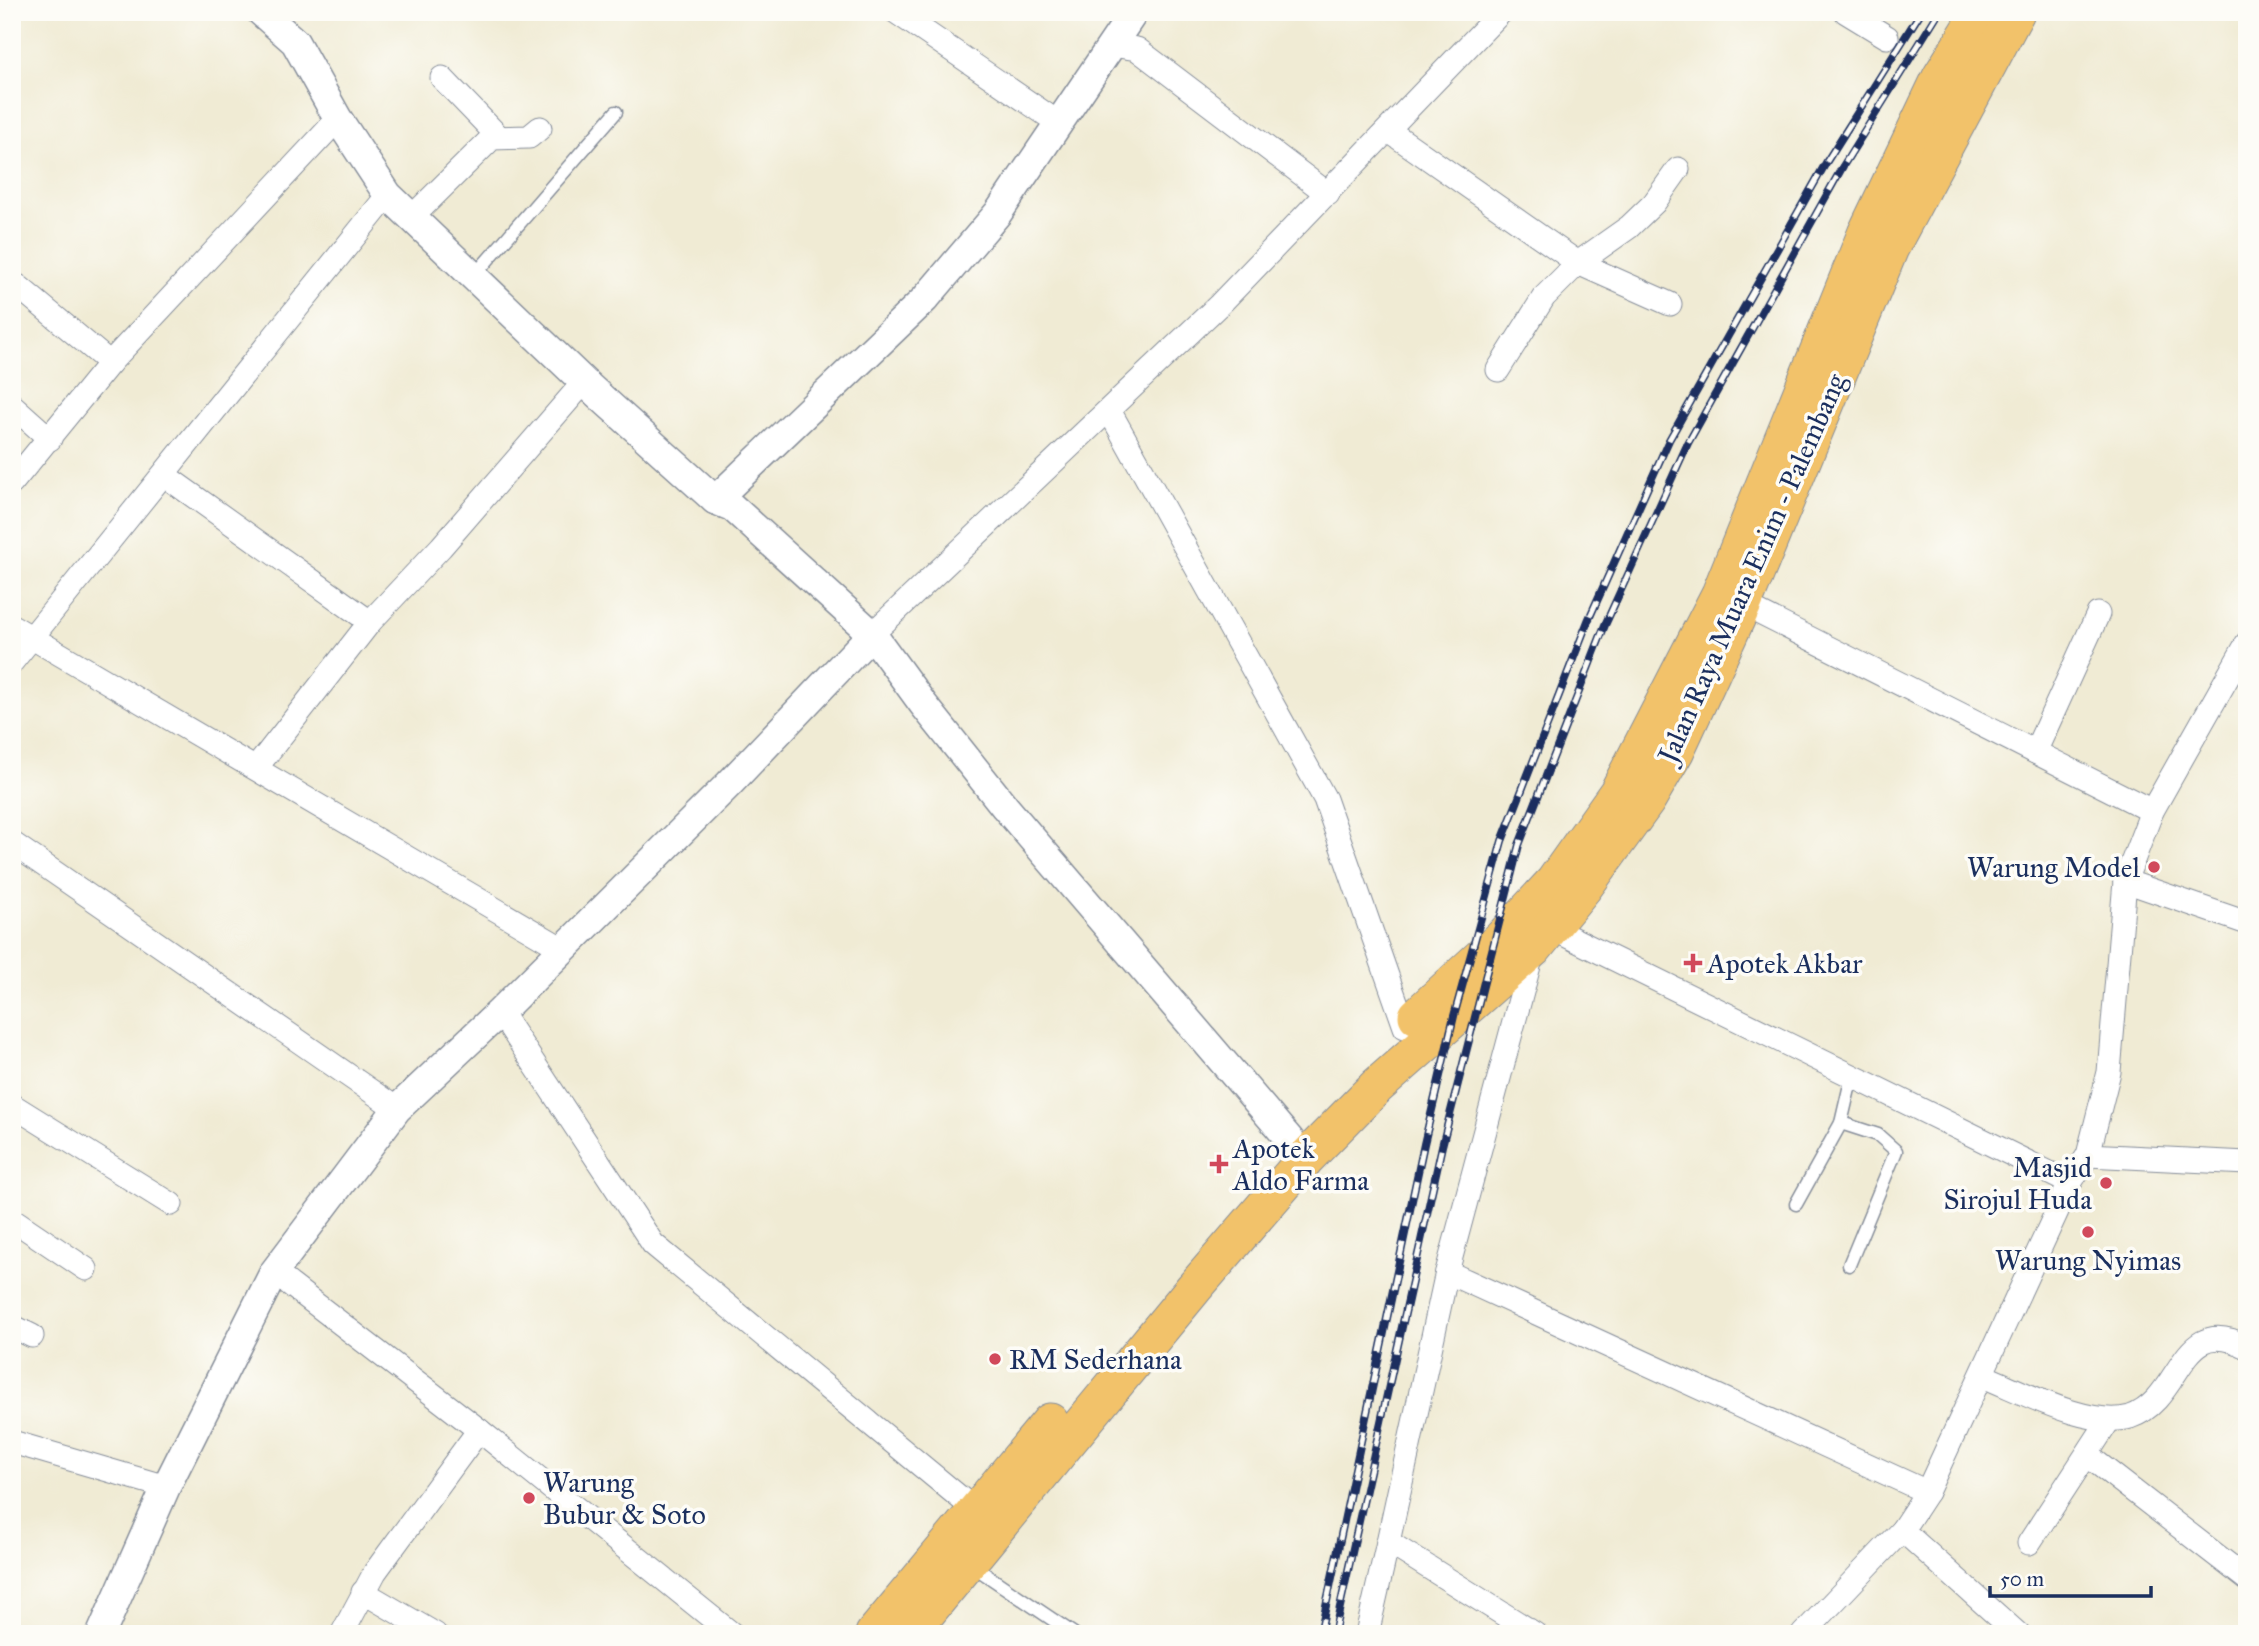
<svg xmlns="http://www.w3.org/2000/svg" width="2259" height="1646" font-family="'IM FELL Great Primer',serif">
<rect width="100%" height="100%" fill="#fdfcf7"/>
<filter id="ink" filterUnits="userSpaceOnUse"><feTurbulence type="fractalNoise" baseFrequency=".0143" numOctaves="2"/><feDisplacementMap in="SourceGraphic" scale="14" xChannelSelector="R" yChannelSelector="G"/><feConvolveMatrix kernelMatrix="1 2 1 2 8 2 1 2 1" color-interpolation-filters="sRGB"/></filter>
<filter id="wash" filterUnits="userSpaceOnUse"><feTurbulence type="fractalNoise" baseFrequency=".00686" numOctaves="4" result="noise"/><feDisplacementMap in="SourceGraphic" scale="28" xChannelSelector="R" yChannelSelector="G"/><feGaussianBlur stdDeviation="1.57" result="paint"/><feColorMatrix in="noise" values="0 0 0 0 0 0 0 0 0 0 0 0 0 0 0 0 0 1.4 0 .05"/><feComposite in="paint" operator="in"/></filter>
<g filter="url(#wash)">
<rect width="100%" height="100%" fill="#f0ebd4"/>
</g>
<g filter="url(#ink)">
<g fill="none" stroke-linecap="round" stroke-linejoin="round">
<defs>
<g id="service">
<path d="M473 277 616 112"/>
<path d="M1796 1204 1841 1123"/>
<path d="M1849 1265 1896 1151 1878 1135 1841 1123 1852 1076"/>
<path d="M970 1564 1074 1634"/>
</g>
<g id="minor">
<path d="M896 12 1060 124"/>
<path d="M1846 12 1887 37"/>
<path d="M1112 45 1137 49 1328 194"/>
<path d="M442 78 497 135"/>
<path d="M1389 131 1578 263 1670 304"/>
<path d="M411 218 492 138 529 137 540 128"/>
<path d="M18 286 110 363"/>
<path d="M1498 370 1544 297 1578 263 1629 227 1654 203 1678 169"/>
<path d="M12 405 50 439"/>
<path d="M1110 412 1325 799 1405 1027"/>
<path d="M164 475 370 622"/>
<path d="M12 483 110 363 338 119"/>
<path d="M1732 599 2152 811"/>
<path d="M12 626 563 949"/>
<path d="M872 634 1220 304 1501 12"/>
<path d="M12 662 388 195"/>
<path d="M2035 752 2098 614"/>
<path d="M256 768 370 622 441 547 584 382"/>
<path d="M12 843 397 1109"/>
<path d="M2125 881 2247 923"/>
<path d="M1551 928 2070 1183"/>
<path d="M1533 951 1447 1272 1388 1542 1535 1634"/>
<path d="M500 1012 653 1244 975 1510"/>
<path d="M12 1105 171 1204"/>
<path d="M2088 1155 2247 1163"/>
<path d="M12 1219 86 1269"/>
<path d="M274 1272 479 1430 732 1634"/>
<path d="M1447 1272 1927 1492"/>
<path d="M12 1326 32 1336"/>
<path d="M1983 1376C2021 1391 2090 1429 2130 1417 2184 1399 2179 1310 2247 1347"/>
<path d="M12 1442 166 1487"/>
<path d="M2087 1455 2247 1579"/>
<path d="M1902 1530 2018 1634"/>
<path d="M2029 1543 2109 1420"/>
<path d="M363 1592 435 1634"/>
<path d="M342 1634 375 1572 479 1430"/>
<path d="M1367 1634 1388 1542"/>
<path d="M1803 1634 1902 1530 1927 1492 2070 1183 2088 1155 2109 1072 2125 881 2152 811 2247 643"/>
</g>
<g id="tertiary">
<path d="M261 12 295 42 338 119 388 195 584 382 715 500 732 507 872 634 923 704 1005 807 1290 1140"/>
<path d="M715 500 925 299 998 213 1134 12"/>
<path d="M101 1634 166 1487 274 1272 397 1109 500 1012 729 784 872 634"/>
</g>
<g id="primary">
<path d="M1417 1016 1502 938 1554 882 1618 792 1720 594 1866 234 1941 77 1981 12"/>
<path d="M874 1634 1050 1422"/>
<path d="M909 1634 1194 1288 1307 1157 1377 1086 1534 948 1583 888 1647 800 1675 752 1743 604 1890 248 2016 12"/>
</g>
</defs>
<!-- service casing -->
<use href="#service" stroke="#868d99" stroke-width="15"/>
<!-- minor casing -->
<use href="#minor" stroke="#868d99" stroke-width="25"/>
<!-- tertiary casing -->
<use href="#tertiary" stroke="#868d99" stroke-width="31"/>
<!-- primary casing -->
<use href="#primary" stroke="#868d99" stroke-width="39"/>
<!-- service -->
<use href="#service" stroke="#fff" stroke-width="12"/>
<!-- minor -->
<use href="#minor" stroke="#fff" stroke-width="23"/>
<!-- tertiary -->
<use href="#tertiary" stroke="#fff" stroke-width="28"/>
<!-- primary -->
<use href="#primary" stroke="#f2c26a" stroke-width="37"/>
<defs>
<g id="rail">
<path d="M1320 1634 1424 1144 1454 1016 1502 841 1588 621 1669 440 1827 161 1921 12"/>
<path d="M1334 1634 1442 1146 1519 845 1605 625 1688 443 1843 166 1939 12"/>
</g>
</defs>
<!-- rail casing -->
<use href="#rail" stroke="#1b2f5e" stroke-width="8"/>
<!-- rail -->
<use href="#rail" stroke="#fdfcf7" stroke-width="5" stroke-dasharray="16" stroke-linecap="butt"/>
</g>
</g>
<!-- markers -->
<g fill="#d1495b" stroke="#fdfcf7" stroke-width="2.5">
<circle cx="2154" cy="867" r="7"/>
<path d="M1689.5 952.5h7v7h7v7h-7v7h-7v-7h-7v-7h7z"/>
<path d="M1215.5 1153.5h7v7h7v7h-7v7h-7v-7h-7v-7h7z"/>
<circle cx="2106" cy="1183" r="7"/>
<circle cx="2088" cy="1232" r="7"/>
<circle cx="995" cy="1359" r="7"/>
<circle cx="529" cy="1498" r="7"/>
</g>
<g text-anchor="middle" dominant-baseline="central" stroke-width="7" stroke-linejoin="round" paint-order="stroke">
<!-- street labels -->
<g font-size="28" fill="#1b2f5e" stroke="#fdfcf7">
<text transform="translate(1752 568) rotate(-66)">Jalan Raya Muara Enim - Palembang</text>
</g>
<!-- poi labels -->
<g font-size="28" fill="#1b2f5e" stroke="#fdfcf7" text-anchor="start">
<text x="2140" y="867" text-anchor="end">Warung Model</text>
<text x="1707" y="963">Apotek Akbar</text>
<text x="1233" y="1148">Apotek<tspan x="1233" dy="32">Aldo Farma</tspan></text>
<text x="2092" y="1167" text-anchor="end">Masjid<tspan x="2092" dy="32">Sirojul Huda</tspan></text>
<text x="2088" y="1260" text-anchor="middle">Warung Nyimas</text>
<text x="1009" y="1359">RM Sederhana</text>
<text x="543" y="1482">Warung<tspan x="543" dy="32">Bubur &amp; Soto</tspan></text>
</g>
</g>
<!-- margin -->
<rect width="2259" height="1646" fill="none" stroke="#fdfcf7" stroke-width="42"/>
<!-- scale -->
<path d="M1990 1586v10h161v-10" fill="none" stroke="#1b2f5e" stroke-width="3.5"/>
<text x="2000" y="1586" font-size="21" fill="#1b2f5e" stroke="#fdfcf7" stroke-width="5" paint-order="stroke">50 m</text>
</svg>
